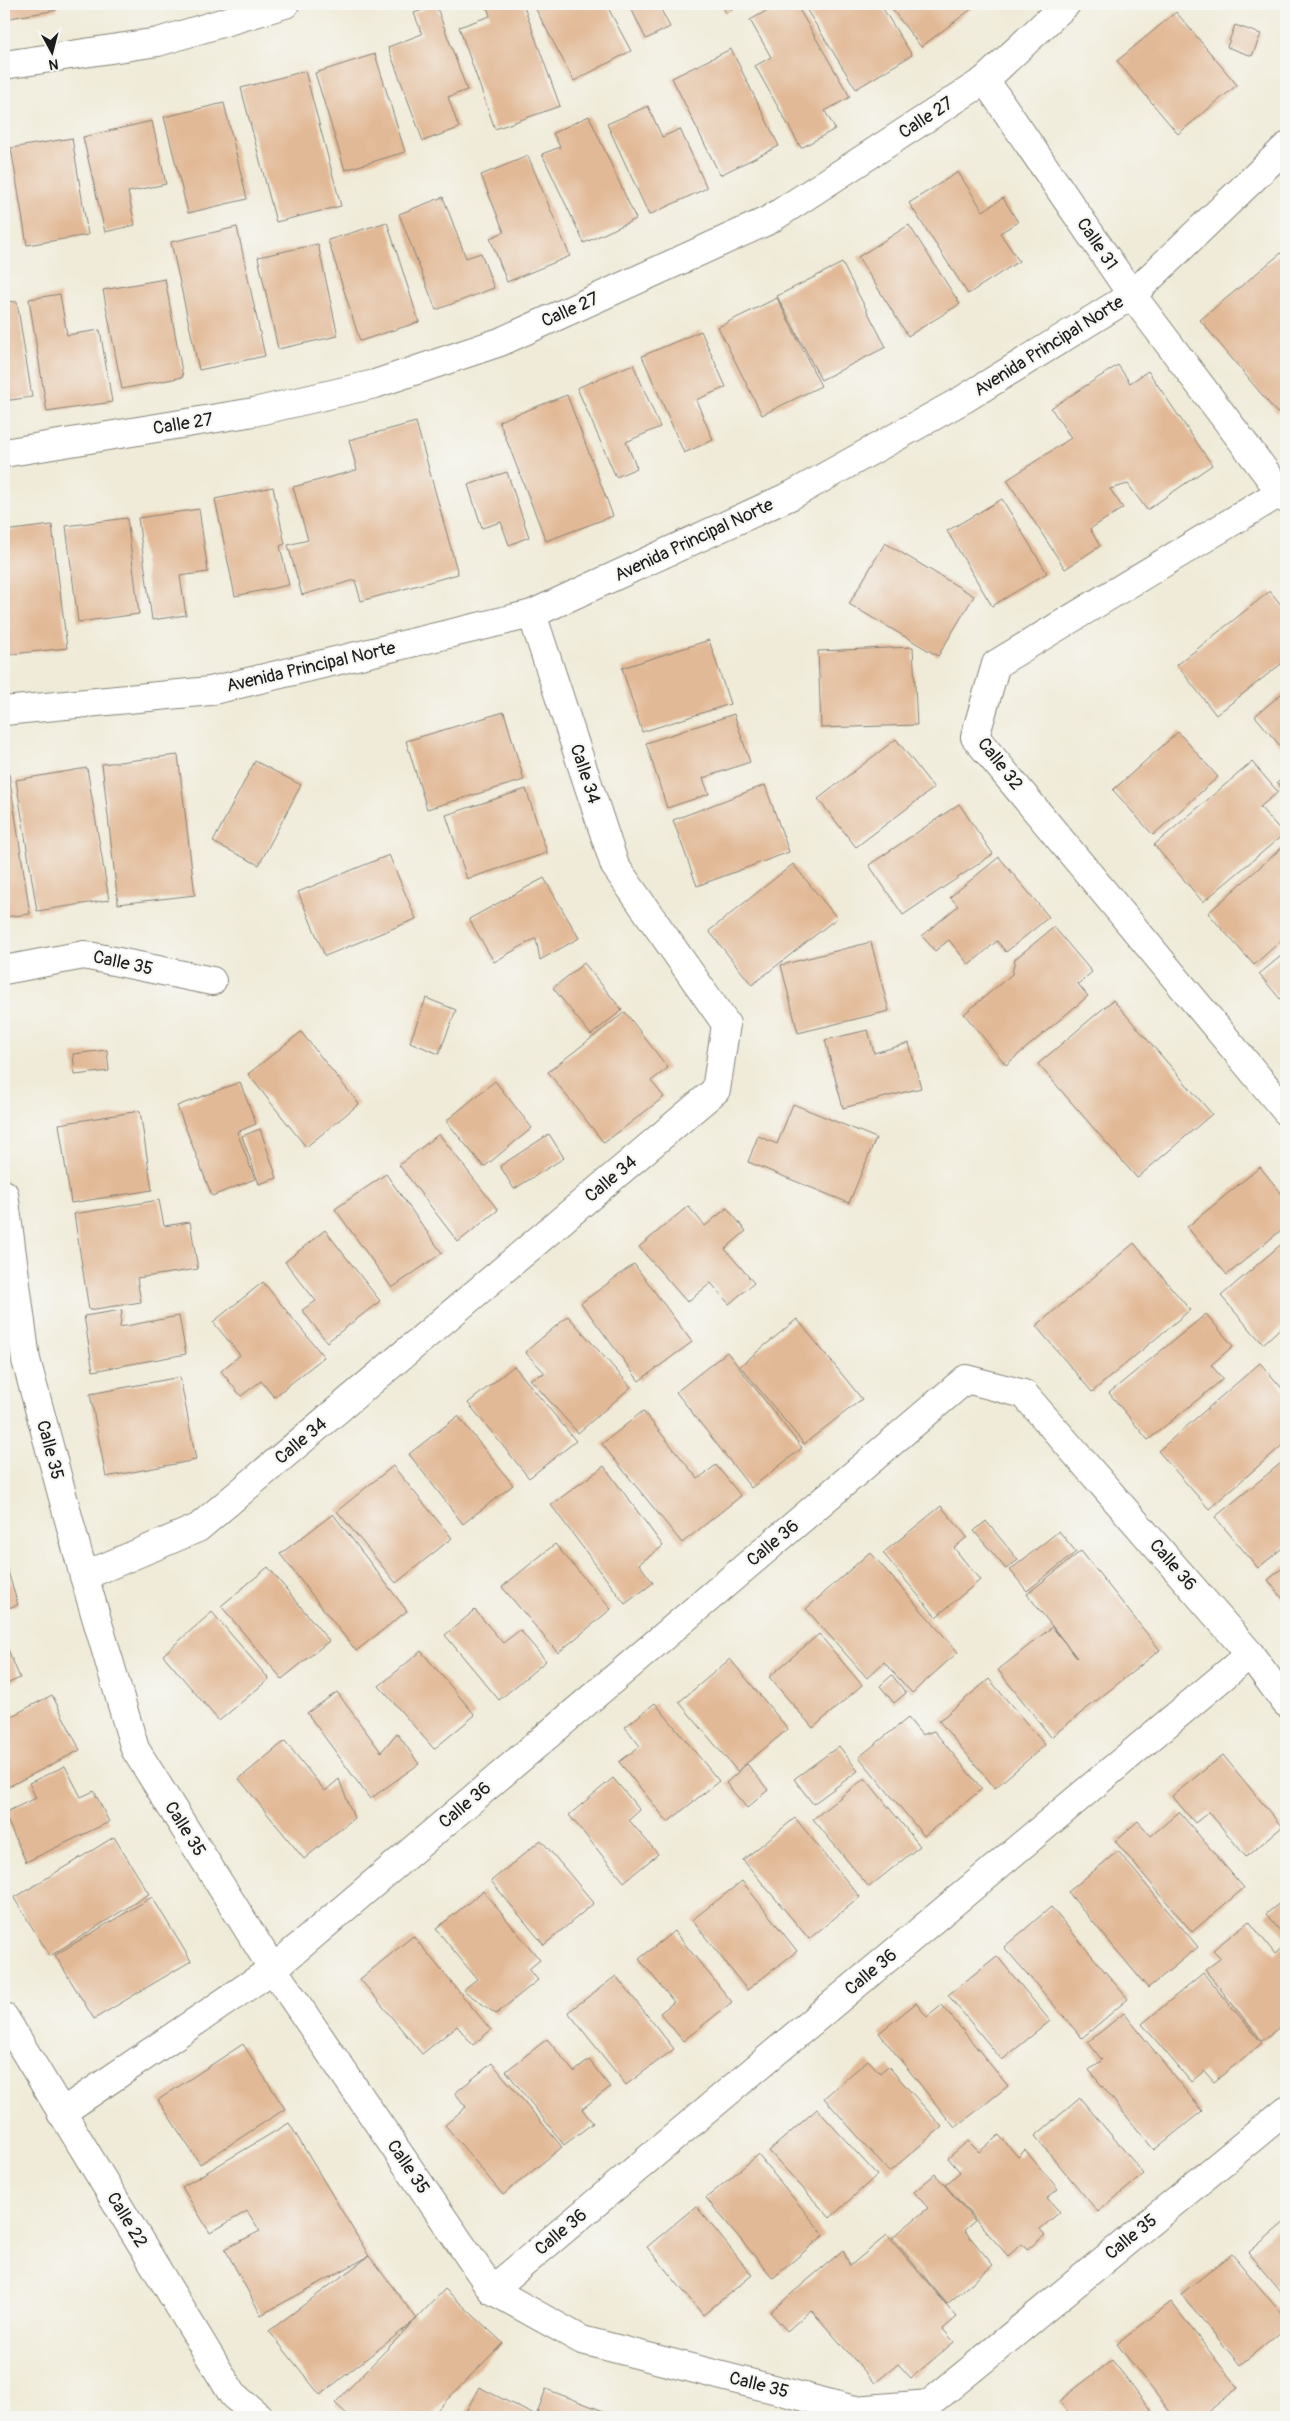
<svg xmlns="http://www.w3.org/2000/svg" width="1290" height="2421" font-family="Pangolin,sans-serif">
<rect width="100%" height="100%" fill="#f6f6f2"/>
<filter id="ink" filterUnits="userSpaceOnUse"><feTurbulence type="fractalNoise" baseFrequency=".02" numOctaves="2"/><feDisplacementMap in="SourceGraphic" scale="10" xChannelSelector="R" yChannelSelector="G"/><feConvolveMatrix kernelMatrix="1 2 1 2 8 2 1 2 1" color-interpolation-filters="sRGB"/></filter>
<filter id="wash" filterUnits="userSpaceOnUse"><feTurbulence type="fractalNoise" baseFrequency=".0096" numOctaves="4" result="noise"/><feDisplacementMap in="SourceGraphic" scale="20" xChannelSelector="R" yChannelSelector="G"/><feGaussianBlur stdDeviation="1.12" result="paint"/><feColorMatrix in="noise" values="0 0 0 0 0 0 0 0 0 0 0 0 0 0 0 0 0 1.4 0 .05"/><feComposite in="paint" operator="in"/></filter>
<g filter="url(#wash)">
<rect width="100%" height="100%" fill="#f0ebd8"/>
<g id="blocks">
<!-- building -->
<g fill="#e2b996">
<path d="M4 4H56L57 10 4 19Z"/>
<path d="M486 4H523L560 106 495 129 459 27 490 16Z"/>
<path d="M533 4H606L631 51 574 81Z"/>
<path d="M629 4H658L670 27 646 39Z"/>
<path d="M721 4H741L726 13Z"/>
<path d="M779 4H796L850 97 825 111 835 129 801 148 755 66 771 57 750 20Z"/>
<path d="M803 4H880L912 55 856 89Z"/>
<path d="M888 4H972L974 7 921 47Z"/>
<path d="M436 5 467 90 448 97 459 128 423 141 388 47 422 34 414 13Z"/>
<path d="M1176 12 1237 85 1178 134 1117 61Z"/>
<path d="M1235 25 1261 34 1252 56 1227 47Z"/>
<path d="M731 49 779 146 720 175 672 78Z"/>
<path d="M375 54 405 152 345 170 315 73Z"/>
<path d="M305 71 341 206 276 222 241 88Z"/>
<path d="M224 103 247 199 188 213 164 117Z"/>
<path d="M648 106 662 137 680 129 707 188 649 215 607 124Z"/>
<path d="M589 116 636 219 584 243 542 154 560 147 553 133Z"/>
<path d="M152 121 166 184 128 192 135 225 105 232 83 137Z"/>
<path d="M72 138 88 235 27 245 11 148Z"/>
<path d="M528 156 570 256 507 282 490 238 504 232 481 175Z"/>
<path d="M958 172 983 211 1003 198 1018 222 1000 233 1019 261 968 294 909 203Z"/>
<path d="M443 197 466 258 481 253 494 288 436 310 399 214Z"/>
<path d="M387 222 419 322 360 341 328 240Z"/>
<path d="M909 225 960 304 908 336 858 257Z"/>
<path d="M237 227 265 356 199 370 171 242Z"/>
<path d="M318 244 338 336 278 349 258 257Z"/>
<path d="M1286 249V406L1277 413 1200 320Z"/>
<path d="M842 263 886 347 821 380 777 296Z"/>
<path d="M165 279 183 377 122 389 103 290Z"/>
<path d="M60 294 67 335 100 330 112 402 47 412 29 299Z"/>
<path d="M777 298 821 386 762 415 718 327Z"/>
<path d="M4 301 17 302 32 397 4 401Z"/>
<path d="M701 331 726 387 696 400 713 440 684 453 642 356Z"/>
<path d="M633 364 660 427 626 442 637 468 616 477 577 388Z"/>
<path d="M1118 365 1130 383 1148 371 1212 465 1147 510 1128 484 1110 489 1123 508 1090 529 1100 546 1065 569 1007 480 1071 438 1051 408Z"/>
<path d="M567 395 613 516 546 541 499 421Z"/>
<path d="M416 422 458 574 361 601 355 580 302 595 288 545 308 540 293 487 357 470 349 440Z"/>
<path d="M507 472 529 537 509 545 501 522 482 528 468 485Z"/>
<path d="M273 487 285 544 280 546 289 585 235 596 215 499Z"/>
<path d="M1002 499 1047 573 992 606 947 531Z"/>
<path d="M199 509 208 572 180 576 186 615 152 620 138 518Z"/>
<path d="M127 518 139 614 78 622 66 526Z"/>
<path d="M52 525 67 648 4 655V531Z"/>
<path d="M885 543 974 596 938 656 849 604Z"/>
<path d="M1270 591 1286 611V660L1216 715 1177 665Z"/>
<path d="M709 640 730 704 642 732 622 668Z"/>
<path d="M913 647 917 725 821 728 818 651Z"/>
<path d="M1286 690V753L1255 716Z"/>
<path d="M504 712 524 780 427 809 406 741Z"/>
<path d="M734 714 750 762 703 778 709 794 667 808 646 743Z"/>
<path d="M1178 732 1218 777 1153 835 1113 790Z"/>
<path d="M896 739 934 788 856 847 818 799Z"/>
<path d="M178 755 195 895 118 904 102 764Z"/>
<path d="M255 761 301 785 259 865 213 842Z"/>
<path d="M1252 762 1278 792 1260 807 1284 834 1203 902 1154 845Z"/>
<path d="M87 768 109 900 37 911 16 780Z"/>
<path d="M9 774 30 914 4 917V775Z"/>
<path d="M1286 775V793L1277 782Z"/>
<path d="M765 785 789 852 697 886 673 820Z"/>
<path d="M526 789 547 853 467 879 446 815Z"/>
<path d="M959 804 993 854 903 915 869 865Z"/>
<path d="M1286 844V936L1254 965 1208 913Z"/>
<path d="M389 855 416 919 325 956 298 892Z"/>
<path d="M999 857 1049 917 1006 952 997 941 969 965 949 940 935 951 922 936 958 906 950 897Z"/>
<path d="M793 864 837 918 752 985 709 931Z"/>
<path d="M544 878 579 938 540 960 536 938 494 962 469 919Z"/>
<path d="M1054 927 1092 972 1078 984 1088 996 1006 1065 964 1014 1012 974 1015 959Z"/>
<path d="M871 942 889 1011 798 1033 781 965Z"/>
<path d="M1286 952V1006L1259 974Z"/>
<path d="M584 963 622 1010 591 1035 553 988Z"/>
<path d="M426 998 456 1010 439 1054 410 1042Z"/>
<path d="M1113 1000 1212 1114 1137 1178 1038 1064Z"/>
<path d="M625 1012 668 1068 651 1081 664 1097 604 1143 548 1072Z"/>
<path d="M868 1030 874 1053 909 1043 921 1088 843 1108 825 1040Z"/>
<path d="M301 1032 359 1104 306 1147 248 1074Z"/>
<path d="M107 1050 109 1071 75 1075 73 1054Z"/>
<path d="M495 1081 532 1128 484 1167 446 1121Z"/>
<path d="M240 1082 256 1124 237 1132 255 1179 212 1196 177 1106Z"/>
<path d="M793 1104 876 1138 849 1203 748 1162 758 1136 777 1144Z"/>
<path d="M140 1111 152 1190 71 1203 59 1124Z"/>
<path d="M260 1129 277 1178 259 1184 242 1136Z"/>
<path d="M439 1134 498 1210 458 1242 399 1165Z"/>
<path d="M549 1134 564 1158 514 1189 500 1166Z"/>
<path d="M1260 1167 1286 1199V1226L1227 1275 1187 1227Z"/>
<path d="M386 1174 442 1253 392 1288 335 1209Z"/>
<path d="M159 1200 164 1226 190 1222 198 1269 137 1278 141 1302 89 1310 74 1214Z"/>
<path d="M688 1206 705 1226 727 1208 746 1231 725 1249 754 1283 729 1304 711 1283 687 1302 639 1247Z"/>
<path d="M325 1230 380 1301 327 1342 302 1310 316 1301 285 1262Z"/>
<path d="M1286 1240V1323L1263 1344 1221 1296Z"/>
<path d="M1134 1243 1190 1310 1092 1392 1036 1326Z"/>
<path d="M634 1264 692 1342 639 1381 581 1303Z"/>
<path d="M263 1282 324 1357 274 1397 261 1381 241 1396 221 1371 240 1355 213 1322Z"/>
<path d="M122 1310 120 1327 179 1316 186 1354 93 1371 84 1316Z"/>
<path d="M1206 1314 1233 1346 1211 1365 1223 1379 1148 1440 1109 1393Z"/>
<path d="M568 1316 631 1387 578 1433 530 1379 545 1373 525 1352Z"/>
<path d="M797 1319 862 1399 804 1444 740 1366Z"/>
<path d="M727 1352 802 1448 751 1488 676 1392Z"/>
<path d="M1260 1363 1286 1393V1442L1209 1509 1158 1451Z"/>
<path d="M514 1366 576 1441 529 1478 468 1403Z"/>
<path d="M180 1377 196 1460 106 1477 90 1394Z"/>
<path d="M643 1411 698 1479 716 1465 741 1496 682 1543 602 1444Z"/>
<path d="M458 1416 513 1485 463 1524 409 1454Z"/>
<path d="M1286 1459V1545L1258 1568 1215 1517Z"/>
<path d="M393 1466 452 1538 396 1583 337 1511Z"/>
<path d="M604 1466 663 1546 639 1564 653 1583 625 1604 551 1505Z"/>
<path d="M941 1506 967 1537 954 1548 980 1580 936 1617 883 1553Z"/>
<path d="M333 1514 407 1611 356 1651 280 1554Z"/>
<path d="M986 1521 1018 1560 1006 1569 974 1531Z"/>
<path d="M1059 1531 1076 1552 1027 1591 1010 1570Z"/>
<path d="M555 1544 611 1609 558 1653 502 1587Z"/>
<path d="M1081 1551 1160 1650 1051 1737 998 1670 1052 1627 1077 1658 1027 1594Z"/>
<path d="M870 1552 958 1652 912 1693 884 1662 867 1678 806 1609Z"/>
<path d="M4 1558 18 1605 4 1609Z"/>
<path d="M1286 1565V1603L1268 1580Z"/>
<path d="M268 1567 329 1641 282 1679 221 1606Z"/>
<path d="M475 1610 503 1643 520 1630 546 1661 499 1700 445 1635Z"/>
<path d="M212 1612 269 1679 219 1721 163 1655Z"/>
<path d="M819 1634 862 1685 813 1728 769 1677Z"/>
<path d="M4 1640 20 1678 4 1685Z"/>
<path d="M421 1651 475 1715 434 1749 379 1686Z"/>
<path d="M730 1659 788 1729 737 1771 679 1702Z"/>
<path d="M892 1675 906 1693 894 1703 880 1686Z"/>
<path d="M989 1679 1045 1745 995 1788 939 1721Z"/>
<path d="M337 1692 381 1752 397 1733 419 1764 370 1799 307 1713Z"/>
<path d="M52 1695 80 1750 4 1789V1720Z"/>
<path d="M655 1703 719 1781 668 1822 619 1762 640 1746 625 1727Z"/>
<path d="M908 1718 922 1735 934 1731 982 1789 924 1836 859 1757Z"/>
<path d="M285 1741 325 1791 339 1779 354 1818 304 1859 239 1779Z"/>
<path d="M839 1746 858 1771 813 1804 794 1779Z"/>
<path d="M1223 1755 1282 1827 1246 1857 1209 1812 1195 1823 1172 1796Z"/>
<path d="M747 1764 768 1790 747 1808 726 1783Z"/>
<path d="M65 1766 81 1797 94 1791 109 1822 26 1862 4 1813 36 1798 29 1783Z"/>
<path d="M613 1778 640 1810 629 1820 658 1854 624 1882 569 1815Z"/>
<path d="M865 1778 920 1846 869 1887 813 1819Z"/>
<path d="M1179 1812 1244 1888 1192 1932 1115 1841 1138 1821 1151 1836Z"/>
<path d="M795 1818 860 1897 809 1939 743 1860Z"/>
<path d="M114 1837 149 1894 50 1956 14 1898Z"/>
<path d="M541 1840 594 1903 544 1945 491 1881Z"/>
<path d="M1118 1851 1198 1947 1148 1988 1068 1892Z"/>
<path d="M742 1881 797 1951 747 1990 692 1920Z"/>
<path d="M483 1891 540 1960 529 1969 538 1980 496 2014 463 1990 477 1979 436 1929Z"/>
<path d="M152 1897 191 1961 94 2019 55 1955Z"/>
<path d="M1286 1898V1938L1266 1914Z"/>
<path d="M1051 1907 1128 1999 1082 2038 1004 1947Z"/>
<path d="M1249 1921 1275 1954 1286 1944V2022L1262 2041 1205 1970 1221 1958 1213 1950Z"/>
<path d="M674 1931 732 2002 683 2041 660 2013 674 2002 639 1959Z"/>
<path d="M413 1936 491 2030 473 2045 457 2026 422 2054 360 1979Z"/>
<path d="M997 1956 1050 2021 1002 2060 948 1995Z"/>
<path d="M1203 1973 1262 2043 1214 2082 1204 2071 1191 2082 1142 2024Z"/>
<path d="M616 1976 674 2049 626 2085 568 2012Z"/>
<path d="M916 2003 927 2017 942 2005 1008 2086 955 2128 879 2033Z"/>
<path d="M1124 2013 1202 2111 1154 2150 1089 2070 1102 2060 1088 2042Z"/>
<path d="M547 2039 574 2072 589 2060 610 2087 582 2109 593 2123 564 2145 506 2071Z"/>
<path d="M243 2044 285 2109 200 2164 158 2100Z"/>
<path d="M868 2060 880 2073 888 2066 942 2127 889 2172 824 2098Z"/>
<path d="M492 2063 562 2147 503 2195 445 2125 466 2107 455 2093Z"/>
<path d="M1080 2098 1144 2174 1098 2212 1035 2136Z"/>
<path d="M817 2109 877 2175 830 2218 769 2151Z"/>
<path d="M289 2123 369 2256 417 2319 320 2395 269 2331 369 2256 261 2315 225 2249 260 2231 247 2211 210 2233 182 2187Z"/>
<path d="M999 2135 1018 2157 1025 2150 1058 2189 1047 2198 1060 2212 1040 2229 1045 2235 1027 2250 1022 2244 1008 2256 945 2185 960 2172 948 2158 968 2141 979 2152Z"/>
<path d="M758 2155 824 2235 773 2278 706 2198Z"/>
<path d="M935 2174 975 2221 964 2230 993 2265 947 2304 892 2238 928 2208 914 2192Z"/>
<path d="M696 2206 752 2275 703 2315 647 2247Z"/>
<path d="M1286 2221V2298L1248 2253Z"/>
<path d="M887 2235 957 2317 943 2329 954 2342 911 2378 898 2364 875 2383 811 2310 787 2331 770 2312 843 2250 850 2266Z"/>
<path d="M1232 2254 1286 2319V2327L1240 2365 1181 2294Z"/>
<path d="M445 2289 503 2343 430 2417H350L335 2403Z"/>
<path d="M1171 2302 1238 2388 1201 2417H1174L1117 2344Z"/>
<path d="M1112 2360 1157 2417H1072L1059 2401Z"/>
<path d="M479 2387 536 2416 546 2389 619 2417H463Z"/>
</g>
</g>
</g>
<g filter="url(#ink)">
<use href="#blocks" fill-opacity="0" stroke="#86847a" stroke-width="1"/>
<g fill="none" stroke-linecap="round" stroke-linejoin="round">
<defs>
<g id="minor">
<path d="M4 65 158 42 285 4"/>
<path d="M985 80 1132 295 1286 499"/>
<path d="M4 453 254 412 375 384 500 342 769 220 985 80 1066 4"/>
<path d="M1286 489 996 664 975 737 1286 1111"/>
<path d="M4 970 84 955 212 981"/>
<path d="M4 1194 26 1360 84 1576 135 1749 273 1969 492 2290 582 2340 855 2410 929 2404 1286 2110"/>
<path d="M84 1576 198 1528 716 1090 726 1024 615 866 532 614"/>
<path d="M4 2017 233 2395 259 2417"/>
<path d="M61 2113 273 1969 966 1379 1024 1394 1250 1654 1286 1703"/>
<path d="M492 2290 1250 1654"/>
</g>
<path id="tertiary" d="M4 711 210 691 532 614 792 495 964 399 1132 295 1286 147"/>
</defs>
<!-- minor casing -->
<use href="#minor" stroke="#86847a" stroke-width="30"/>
<!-- tertiary casing -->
<use href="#tertiary" stroke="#86847a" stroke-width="30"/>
<!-- minor -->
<use href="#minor" stroke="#fff" stroke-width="28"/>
<!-- tertiary -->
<use href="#tertiary" stroke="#fff" stroke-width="28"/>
</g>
</g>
<g text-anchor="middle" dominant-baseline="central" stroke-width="4.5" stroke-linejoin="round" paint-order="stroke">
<!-- street labels -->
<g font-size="18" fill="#1c1c1c" stroke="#f6f6f2">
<text transform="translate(926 118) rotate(-33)">Calle 27</text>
<text transform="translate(1097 244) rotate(56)">Calle 31</text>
<text transform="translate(570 310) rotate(-24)">Calle 27</text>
<text transform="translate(1049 346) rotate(-32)">Avenida Principal Norte</text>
<text transform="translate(183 424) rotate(-9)">Calle 27</text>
<text transform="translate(694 540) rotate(-25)">Avenida Principal Norte</text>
<text transform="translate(311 667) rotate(-13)">Avenida Principal Norte</text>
<text transform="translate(1000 764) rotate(52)">Calle 32</text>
<text transform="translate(585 774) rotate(72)">Calle 34</text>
<text transform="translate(123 963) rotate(12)">Calle 35</text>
<text transform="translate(611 1179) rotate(-40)">Calle 34</text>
<text transform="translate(301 1441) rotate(-40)">Calle 34</text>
<text transform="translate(50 1450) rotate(75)">Calle 35</text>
<text transform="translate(773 1543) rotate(-40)">Calle 36</text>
<text transform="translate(1173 1565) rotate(49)">Calle 36</text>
<text transform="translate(465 1805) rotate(-40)">Calle 36</text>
<text transform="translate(185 1829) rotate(58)">Calle 35</text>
<text transform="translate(871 1972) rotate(-40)">Calle 36</text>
<text transform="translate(408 2167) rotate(56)">Calle 35</text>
<text transform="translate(127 2220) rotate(59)">Calle 22</text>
<text transform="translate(561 2232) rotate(-40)">Calle 36</text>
<text transform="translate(1131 2237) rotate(-39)">Calle 35</text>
<text transform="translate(759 2385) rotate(14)">Calle 35</text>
</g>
</g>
<!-- margin -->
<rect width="1290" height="2421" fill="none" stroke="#f6f6f2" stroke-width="20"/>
<!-- north arrow -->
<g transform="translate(52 52) rotate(173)" stroke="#f6f6f2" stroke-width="4" paint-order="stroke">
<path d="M0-4L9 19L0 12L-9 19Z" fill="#1c1c1c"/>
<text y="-8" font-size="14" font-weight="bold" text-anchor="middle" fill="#1c1c1c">N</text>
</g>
</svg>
